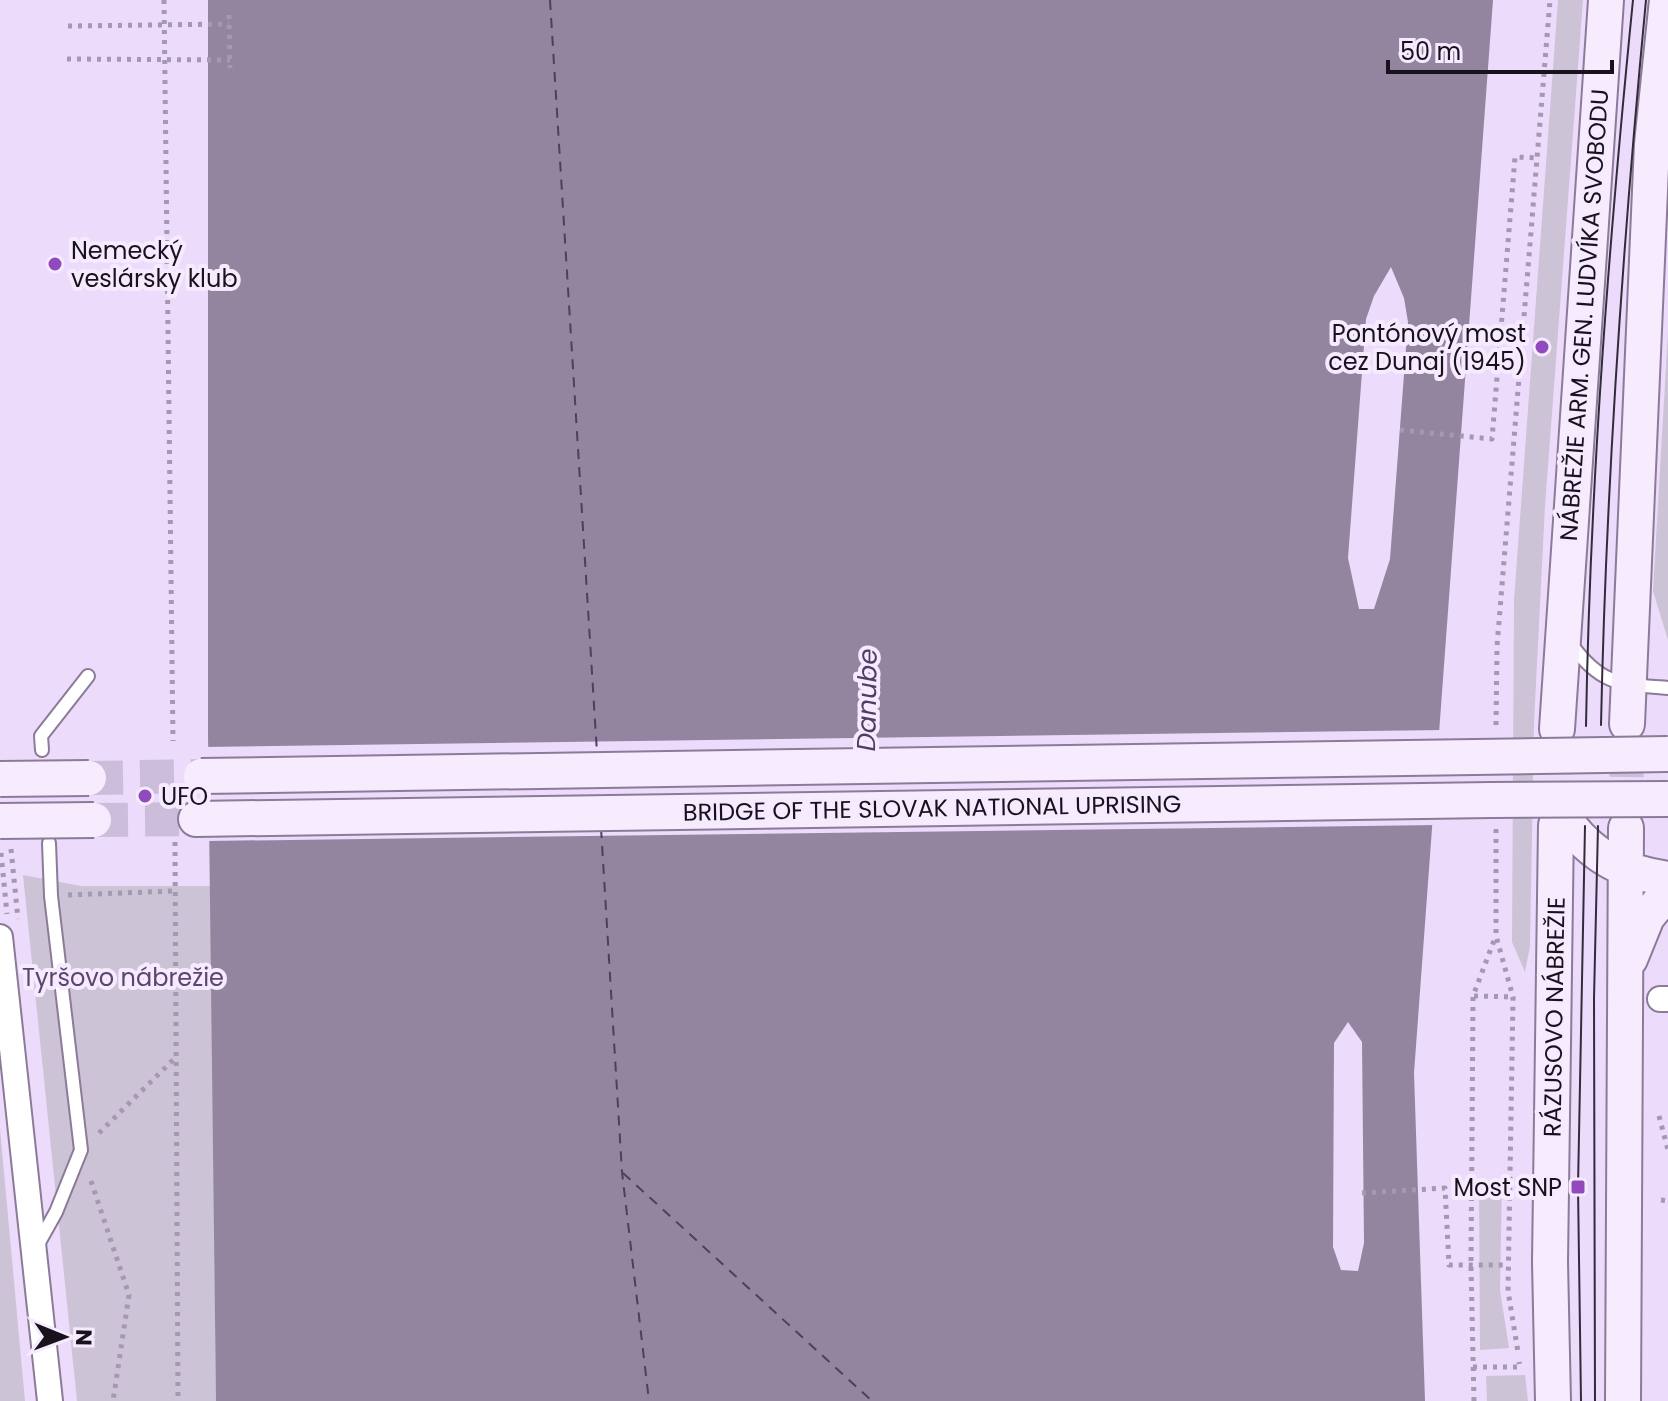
<svg xmlns="http://www.w3.org/2000/svg" width="1668" height="1401" font-family="Poppins,sans-serif">
<rect width="100%" height="100%" fill="#ecdbfb"/>
<!-- green -->
<g fill="#cdc3d6">
<path d="M1558 0H1583L1545 506 1534 723 1530 946 1525 972 1512 942 1514 600Z"/>
<path d="M1668 331V640L1653 591Z"/>
<path d="M23 875 81 886H211L216 1401H77Z"/>
<path d="M0 1129 25 1401H0Z"/>
<path d="M1479 1180H1502L1500 1290 1509 1348 1480 1350Z"/>
<path d="M1525 1375 1528 1401H1487L1486 1376Z"/>
</g>
<!-- water -->
<path fill="#93859f" d="M208 0H1493L1414 1073 1425 1401H216L208 734Z"/>
<!-- pier -->
<g fill="#ecdbfb">
<path d="M1391 267 1404 298 1408 322 1390 559 1374 609H1359L1348 558 1366 319 1374 296Z"/>
<path d="M1443 730 1436 825 206 841 204 747Z"/>
<path d="M1348 1022 1362 1042 1364 1243 1358 1271 1341 1270 1333 1247 1334 1043Z"/>
</g>
<g fill="none" stroke-linecap="round" stroke-linejoin="round">
<!-- ferry -->
<g stroke="#533c64" stroke-width="2" stroke-dasharray="10 8" stroke-linecap="butt">
<path d="M550 0 597 753"/>
<path d="M601 828 622 1172 649 1401"/>
<path d="M623 1173 872 1401"/>
</g>
<!-- secondary-tunnel -->
<g stroke="#ccbdda" stroke-width="34" stroke-dasharray="34 17" stroke-linecap="butt">
<path d="M89 778 201 776"/>
<path d="M94 820 196 819"/>
<path d="M1556 825 1557 729"/>
<path d="M1626 828 1627 725"/>
</g>
<defs>
<g id="lane">
<path d="M1571 644C1601 685 1619 684 1668 688"/>
<path d="M42 750 41 736 88 676"/>
<path d="M37 1246 56 1212 81 1150 51 896 49 843"/>
</g>
<g id="street">
<path d="M0 937 50 1401"/>
<path d="M1660 999H1668"/>
</g>
<g id="secondary">
<path d="M1627 724 1652 144 1667 0"/>
<path d="M1557 729 1606 0"/>
<path d="M196 819 1491 800"/>
<path d="M1569 825C1597 860 1624 872 1668 879"/>
<path d="M1630 959 1647 917 1668 892"/>
<path d="M1553 1401 1550 1262 1556 825"/>
<path d="M1623 1401 1626 828"/>
</g>
</defs>
<!-- lane casing -->
<use href="#lane" stroke="#8b7b98" stroke-width="16"/>
<!-- street casing -->
<use href="#street" stroke="#8b7b98" stroke-width="28"/>
<!-- secondary casing -->
<use href="#secondary" stroke="#8b7b98" stroke-width="38"/>
<!-- path -->
<g stroke="#a598b1" stroke-width="5" stroke-dasharray="4 6" stroke-linecap="butt">
<path d="M164 0 173 741"/>
<path d="M229 15 230 68"/>
<path d="M68 26 229 24"/>
<path d="M67 59 230 60"/>
<path d="M1400 430 1492 439 1515 157 1539 158"/>
<path d="M1496 725 1497 646 1550 0"/>
<path d="M1496 829V936L1513 997 1508 1291 1518 1352"/>
<path d="M175 842 178 1401"/>
<path d="M11 849 18 919"/>
<path d="M1 853 7 914"/>
<path d="M68 895 175 891"/>
<path d="M1474 996 1513 997"/>
<path d="M1659 1116 1668 1150"/>
<path d="M99 1133 176 1057"/>
<path d="M91 1181 129 1295 113 1401"/>
<path d="M1362 1193 1445 1188 1449 1265H1508"/>
<path d="M1661 1200 1668 1201"/>
<path d="M1473 1367H1520L1519 1362"/>
<path d="M1474 1401 1471 1267 1473 996 1495 938"/>
</g>
<!-- lane -->
<use href="#lane" stroke="#fff" stroke-width="12"/>
<!-- street -->
<use href="#street" stroke="#fff" stroke-width="24"/>
<!-- secondary -->
<use href="#secondary" stroke="#f7ecfe" stroke-width="34"/>
<!-- tram -->
<g stroke="#322b39" stroke-width="2">
<path d="M1601 725C1606 483 1623 241 1646 0"/>
<path d="M1586 726C1590 483 1609 241 1633 0"/>
<path d="M1581 1401 1578 1187 1585 826"/>
<path d="M1595 1401 1594 998 1598 826"/>
</g>
<defs>
<g id="secondary-bridge">
<path d="M201 776 1668 754"/>
<path d="M0 779 89 778"/>
<path d="M1491 800 1668 799"/>
<path d="M0 821 94 820"/>
</g>
</defs>
<!-- secondary-bridge casing -->
<use href="#secondary-bridge" stroke="#8b7b98" stroke-width="38" stroke-linecap="butt"/>
<!-- secondary-bridge -->
<use href="#secondary-bridge" stroke="#f7ecfe" stroke-width="34"/>
</g>
<!-- markers -->
<g fill="#914abd" stroke="#f6ebfe" stroke-width="3">
<circle cx="55" cy="264" r="8"/>
<circle cx="1542" cy="347" r="8"/>
<circle cx="145" cy="796" r="8"/>
<rect x="1570" y="1179" width="16" height="16" rx="4"/>
</g>
<g text-anchor="middle" dominant-baseline="central" stroke-width="8" stroke-linejoin="round" paint-order="stroke">
<!-- poi labels -->
<g font-size="24" fill="#18121d" stroke="#f6ebfe" text-anchor="start">
<text x="71" y="250">Nemecký<tspan x="71" dy="28">veslársky klub</tspan></text>
<text x="1526" y="333" text-anchor="end">Pontónový most<tspan x="1526" dy="28">cez Dunaj (1945)</tspan></text>
<text x="161" y="796">UFO</text>
<text x="1562" y="1187" text-anchor="end">Most SNP</text>
</g>
<!-- street labels -->
<g font-size="24" fill="#18121d" stroke="#f6ebfe">
<text transform="translate(1584 315) rotate(-86)">NÁBREŽIE ARM. GEN. LUDVÍKA SVOBODU</text>
<text transform="translate(932 808) rotate(-1)">BRIDGE OF THE SLOVAK NATIONAL UPRISING</text>
<text transform="translate(1554 1017) rotate(-89)">RÁZUSOVO NÁBREŽIE</text>
</g>
<!-- park labels -->
<g font-size="24" fill="#5d456e" stroke="#f6ebfe">
<text x="123" y="977">Tyršovo nábrežie</text>
</g>
<!-- water labels -->
<g font-size="26" font-style="italic" fill="#533c64" stroke="#f6ebfe">
<text transform="translate(867 700) rotate(-89)">Danube</text>
</g>
</g>
<!-- north arrow -->
<g transform="translate(64 1337) rotate(91)" stroke="#f6ebfe" stroke-width="6" paint-order="stroke">
<path d="M0-6L14 30L0 20L-14 30Z" fill="#18121d"/>
<text y="-12" font-size="22" font-weight="bold" text-anchor="middle" fill="#18121d">N</text>
</g>
<!-- scale -->
<path d="M1388 60v12h224v-12" fill="none" stroke="#18121d" stroke-width="4"/>
<text x="1400" y="60" font-size="24" fill="#18121d" stroke="#f6ebfe" stroke-width="6" paint-order="stroke">50 m</text>
</svg>
